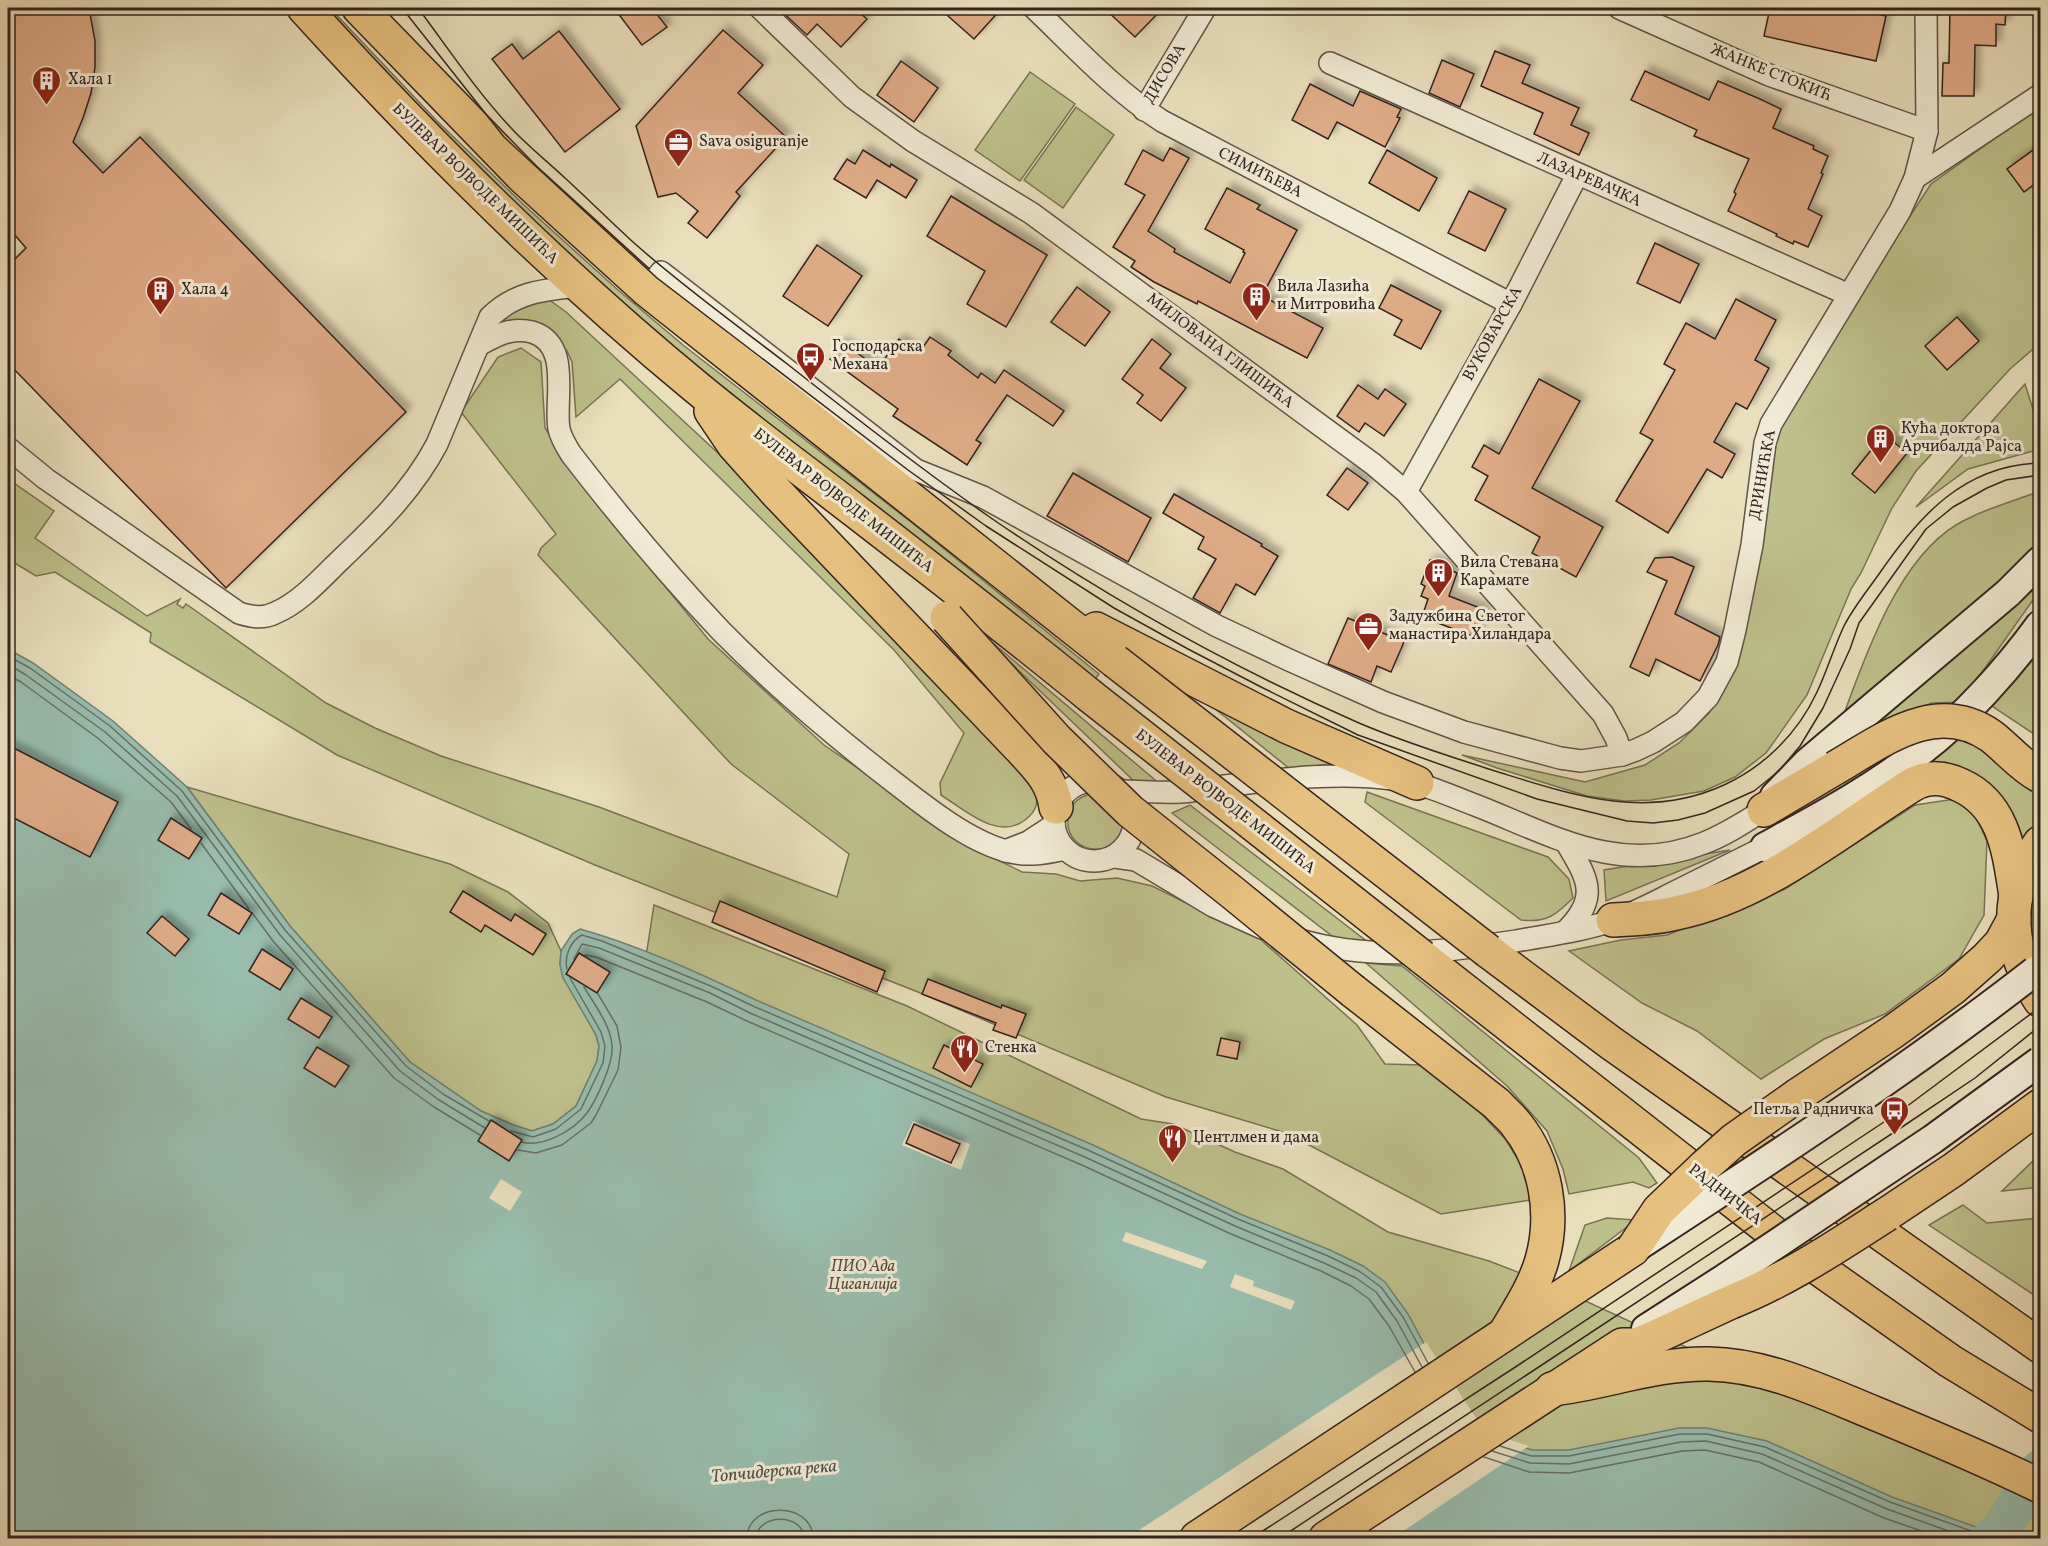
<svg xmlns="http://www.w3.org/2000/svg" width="2048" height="1546" font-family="Vollkorn,serif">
<defs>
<filter id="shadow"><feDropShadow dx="5.5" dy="-5.5" stdDeviation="3" flood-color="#0004"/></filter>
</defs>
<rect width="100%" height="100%" fill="#eadfbd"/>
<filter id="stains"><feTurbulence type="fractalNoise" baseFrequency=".00333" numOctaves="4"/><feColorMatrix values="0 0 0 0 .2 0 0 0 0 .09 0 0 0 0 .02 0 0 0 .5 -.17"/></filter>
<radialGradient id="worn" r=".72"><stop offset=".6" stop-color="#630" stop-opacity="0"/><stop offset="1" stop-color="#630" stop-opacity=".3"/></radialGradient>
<!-- green -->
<g fill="#bec08c" stroke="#787256" stroke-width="1.5">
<path d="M320 8H330L437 121 524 205 618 290 683 345 911 522 1099 674 1094 680 708 379 575 265Z"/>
<path d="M1030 72 1075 104 1020 181 975 150Z"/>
<path d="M2040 106V343L2010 369 1916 471 1892 508 1861 573 1851 589 1807 695 1766 753 1735 777 1704 791 1651 800 1624 801 1587 796 1497 768 1462 755 1585 782 1645 765 1679 743 1709 713 1722 692 1775 423 1931 184Z"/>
<path d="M1076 107 1114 135 1063 208 1024 180Z"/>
<path d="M548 299 566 312 760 492 1036 787C1038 802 1038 810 1025 820 998 841 965 810 941 795L940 783 964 733 894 650 620 379 576 417 572 362 567 351 558 341 498 327 512 312Z"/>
<path d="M521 348 541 362 545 428 585 488 708 639 824 745 980 851 1022 872 1056 874 1080 881 1117 878 1152 886 1260 939 1357 1025 1385 1064 1422 1065 1472 1104 1506 1140 1523 1168 1531 1200 1441 1214 1286 1133 1166 1097 918 992 595 865 337 755 150 642 151 633 55 572 36 576 8 559V479L54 511 35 538 147 616 180 599 177 604 183 608 186 604 326 703 375 728 441 756 599 807 837 897 849 854 731 764 538 555 541 548 556 534 461 412 498 357Z"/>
<path d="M2025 384 2040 431V449L1968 469 1916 507Z"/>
<path d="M2032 494 2040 495V542L2025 562 1845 711C1867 651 1899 560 1956 525 1980 511 2007 503 2032 494Z"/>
<path d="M2040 569V590L1961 702 1932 703 1876 724 1978 631Z"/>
<path d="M967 621 1161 785 1135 782Z"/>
<path d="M2040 638V738L1992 706Z"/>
<path d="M1179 680 1347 762 1290 769Z"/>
<path d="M1955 734 1978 739 2040 786V825L2022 844 1985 791 1906 772Z"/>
<path d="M187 787 450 864 508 892 548 923 561 951 560 965 596 1035 599 1046 597 1061 576 1106 553 1124 532 1131 513 1125 481 1111 410 1062 290 926Z"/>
<path d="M1367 792 1548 857 1569 879 1573 898C1556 915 1547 923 1521 920L1365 802Z"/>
<path d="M1092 793 1124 819C1119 867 1059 852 1069 814 1072 802 1080 797 1092 793Z"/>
<path d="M1955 799 1972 809 1987 841 1984 915 1959 959 1885 1014 1824 1039 1761 1079 1697 1031 1642 1003 1569 951 1621 940 1667 935 1785 889 1915 805Z"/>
<path d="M1190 805 1369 943 1336 939 1172 813Z"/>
<path d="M1730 850 1606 901 1604 870Z"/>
<path d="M654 905 907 1006 1141 1119 1173 1124 1235 1152 1283 1169 1388 1232 1489 1261 1546 1283 1826 1411 2040 1494V1538H573L560 1509Z"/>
<path d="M1366 963 1402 966 1639 1158 1657 1183 1649 1188 1633 1182 1569 1194 1563 1169 1547 1131 1507 1086Z"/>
<path d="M2040 1154V1187L2002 1191Z"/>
<path d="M1963 1205 1987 1223 2040 1218V1299L1929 1225Z"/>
<path d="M1607 1218 1636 1220 1569 1271 1585 1225Z"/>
</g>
<!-- water -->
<path fill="#98bdad" stroke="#708074" stroke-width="1.5" d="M8 649 33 663 113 721 187 787 290 926 410 1062 481 1111 513 1125 532 1131 553 1124 576 1106 597 1061 599 1046 596 1035 563 978 560 965 561 951 572 934 580 929C640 946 699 973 756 1000L1093 1145 1240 1214 1330 1250 1363 1266 1385 1282 1408 1314 1429 1353 1474 1420 1497 1438 1532 1450H1569L1679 1428H1707L1767 1441 1892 1497 2007 1538H797L781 1532 764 1538H8Z"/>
<!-- pier -->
<g fill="#eadfbd">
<path d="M913 1121 970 1144 961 1170 902 1145Z"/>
<path d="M501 1179 522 1192 510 1211 489 1198Z"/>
<path d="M1126 1232 1207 1261 1202 1269 1122 1241Z"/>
<path d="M1235 1274 1254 1281 1253 1286 1295 1301 1291 1310 1230 1287Z"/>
<path d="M1426 1342 1476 1418 1498 1436 1529 1446 1393 1538H1127Z"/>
</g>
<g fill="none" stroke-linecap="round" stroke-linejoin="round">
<!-- shore -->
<g stroke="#667066" stroke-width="1.5">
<path d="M8 656 30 668 110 726 182 791 285 930 406 1066 443 1094 489 1121"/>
<path d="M8 664 26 675 105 732 177 796 280 935 400 1071 439 1100 485 1128"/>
<path d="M8 675 21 682 99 739 171 802 191 829"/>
<path d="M201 843 249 909"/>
<path d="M253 914 273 941 394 1078 434 1107 480 1135"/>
<path d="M585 955 596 957 707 1002 747 1021 1084 1166 1231 1234 1321 1271 1351 1286 1369 1299 1389 1326 1415 1372"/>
<path d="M574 959 582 944 599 948 710 993 750 1013 1087 1158 1235 1226 1324 1263 1356 1278 1376 1292 1397 1321 1422 1367"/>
<path d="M567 969C564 957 570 941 582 935L602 941 713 987 753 1006 1090 1151 1238 1219 1328 1256 1359 1271 1381 1287 1403 1317 1428 1363"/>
<path d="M511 1131 533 1137 556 1129 581 1109 603 1063 605 1046 601 1032 570 978"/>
<path d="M522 1142C543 1148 574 1130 587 1113 597 1099 614 1062 612 1045 610 1024 594 1004 584 987"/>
<path d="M518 1150 536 1153 562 1145 591 1123 596 1115 618 1070 621 1047 617 1026 598 994"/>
<path d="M1500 1446 1531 1456H1569L1680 1434H1707L1765 1447 1890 1502 1991 1538"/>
<path d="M1492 1451 1530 1463 1569 1464 1681 1442 1706 1441 1762 1454 1887 1509 1968 1538"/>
<path d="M1484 1457 1529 1472 1569 1473 1682 1451 1705 1450 1759 1462 1884 1518 1942 1538"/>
<path d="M747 1538C748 1501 812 1501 813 1538"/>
<path d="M756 1538C758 1513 803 1513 804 1538"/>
</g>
<!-- river -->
<path stroke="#98bdad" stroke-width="39" d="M1991 1538 1997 1535 2040 1469"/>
</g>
<!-- building -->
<g fill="#deab87" stroke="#33241f" stroke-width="1.5" filter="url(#shadow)">
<path d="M8 8H89L95 41V67L91 93 83 118 73 142 103 173 140 137 406 412 226 588 8 363V266L26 248 8 227Z"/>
<path d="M614 8H652L667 27 642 45Z"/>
<path d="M778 8H854L867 19 841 47 817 24 807 35Z"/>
<path d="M939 8H1002L974 39Z"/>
<path d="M1104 8H1163L1135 37Z"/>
<path d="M1770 8H1846L1886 16 1876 61 1764 36Z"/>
<path d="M1950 8H2006L2005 25 1996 24V46L1975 45 1974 96H1942L1943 63H1949Z"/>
<path d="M723 30 763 65 738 93 786 137 736 192 740 196 707 238 688 223 698 211 676 193 658 197 636 126Z"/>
<path d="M559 31 620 109 565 152 492 59 512 44 523 59Z"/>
<path d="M1495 51 1530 65 1522 83 1579 108 1571 125 1589 133 1579 155 1534 134 1543 113 1481 86Z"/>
<path d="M1442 60 1474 74 1460 107 1429 93Z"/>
<path d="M901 61 938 88 914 122 877 95Z"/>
<path d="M1645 71 1709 100 1718 81 1760 99 1781 109 1773 128 1814 146 1813 149 1828 156 1821 173 1823 174 1808 209 1822 216 1808 247 1794 241 1793 244 1776 236 1777 234 1728 211 1736 194 1734 192 1749 159 1694 136 1697 130 1631 100Z"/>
<path d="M1310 84 1353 106 1360 91 1401 109 1397 117 1400 118 1385 147 1337 122 1328 139 1292 120Z"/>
<path d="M2040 145V180L2024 192 2007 169Z"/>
<path d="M1170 148 1189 158 1148 231 1175 249 1174 252 1230 283 1245 253 1243 252 1244 250 1205 229 1227 188 1260 205 1257 209 1297 230 1262 296 1323 328 1307 358 1198 301 1197 304 1154 282 1131 267 1135 261 1113 247 1145 195 1125 184 1143 150 1163 161Z"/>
<path d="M863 150 890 167 891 164 917 180 906 198 877 180 866 198 834 179 847 159 855 164Z"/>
<path d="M1387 150 1437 178 1419 211 1369 183Z"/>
<path d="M1469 191 1506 209 1485 251 1448 233Z"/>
<path d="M951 196 1047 255 1006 327 967 304 985 271 927 236Z"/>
<path d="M1655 243 1699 264 1680 303 1637 283Z"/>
<path d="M817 245 862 276 828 326 783 296Z"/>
<path d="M1391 285 1441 311 1421 349 1394 335 1402 320 1379 308Z"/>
<path d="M1077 287 1110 312 1085 346 1051 322Z"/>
<path d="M1736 299 1776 320 1755 360 1769 368 1747 409 1736 403 1714 442 1735 454 1722 478 1707 469 1668 533 1616 501 1653 440 1640 433 1675 370 1664 364 1686 323 1715 339Z"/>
<path d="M1957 317 1979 341 1947 370 1925 346Z"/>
<path d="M930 337 951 351 948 355 978 378 981 373 995 383 1004 370 1064 411 1053 426 1007 395 976 440 981 443 967 465 893 416 898 409 830 359 842 342 878 368 899 339 919 353Z"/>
<path d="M1152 339 1171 354 1160 368 1186 388 1161 421 1137 403 1143 395 1122 379Z"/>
<path d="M1539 379 1580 401 1532 488 1603 527 1576 577 1532 553 1540 537 1475 500 1488 476 1472 467 1484 445 1499 454Z"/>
<path d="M1358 385 1378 399 1385 389 1406 404 1384 436 1365 423 1359 432 1337 416Z"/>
<path d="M1884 434 1907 453 1875 493 1852 474Z"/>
<path d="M1347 468 1368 483 1348 510 1327 495Z"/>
<path d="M1073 473 1151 518 1128 562 1047 516Z"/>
<path d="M1174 494 1262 544 1261 546 1278 556 1255 595 1236 584 1220 613 1193 598 1216 559 1198 549 1204 537 1163 513Z"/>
<path d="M1672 557 1694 567 1675 614 1720 637 1718 645 1700 681 1656 659 1649 676 1630 667 1667 581 1647 572 1655 558Z"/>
<path d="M1430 560 1449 566 1448 569 1457 573 1449 596 1485 610 1475 637 1422 617 1428 599 1421 596 1425 586 1421 584Z"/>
<path d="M1348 618 1404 642 1391 672 1377 666 1371 682 1328 664Z"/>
<path d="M8 745 118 802 90 857 8 815Z"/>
<path d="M171 818 202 838 189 859 158 840Z"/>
<path d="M463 891 511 921 515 914 546 934 533 955 485 925 481 932 450 912Z"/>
<path d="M221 893 252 913 239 934 208 915Z"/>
<path d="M720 901 885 971 877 992 712 922Z"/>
<path d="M162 916 189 939 175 956 147 933Z"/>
<path d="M262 949 293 969 280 990 249 971Z"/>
<path d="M579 953 610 972 597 993 566 974Z"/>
<path d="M928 979 1001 1008 1002 1005 1026 1014 1016 1038 993 1030 996 1023 922 994Z"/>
<path d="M301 998 332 1017 319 1038 288 1019Z"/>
<path d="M1221 1038 1240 1042 1237 1059 1217 1055Z"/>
<path d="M944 1045 983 1064 971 1087 933 1068Z"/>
<path d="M317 1047 349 1066 335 1087 304 1068Z"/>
<path d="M491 1120 522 1140 509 1161 478 1141Z"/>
<path d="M914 1124 960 1144 951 1163 906 1143Z"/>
</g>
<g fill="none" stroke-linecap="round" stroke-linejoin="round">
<defs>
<g id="minor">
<path d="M760 8 852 97 913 141 1031 213 1373 464 1406 492 1603 714 1616 738 1622 755"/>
<path d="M1034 8C1075 47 1114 90 1162 121L1511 304"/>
<path d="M1619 8 1769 75 1927 131"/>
<path d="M1330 63 1849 295"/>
<path d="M1144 110 1205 8"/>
<path d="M1915 178 2040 95"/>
<path d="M647 290 661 272 916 470 983 497 1217 626 1289 660 1383 702 1464 732 1560 758 1581 761 1622 755 1636 750 1653 742 1684 722 1708 697 1727 662 1735 630 1752 545 1765 443 1771 424 1900 211 1915 178 1927 131 1926 8"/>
<path d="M479 345C497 335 511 327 532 332 572 344 554 399 559 429 561 438 566 446 571 454 618 515 668 575 721 631 775 686 834 736 895 783 926 807 966 839 1003 850 1024 857 1043 854 1065 849"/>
<path d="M8 448 46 479 239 613C252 617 263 619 275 613 297 604 316 584 333 567 372 530 412 492 437 444L490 317C517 291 545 290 580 286"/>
<path d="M1406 492 1511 304 1577 175"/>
<circle cx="1094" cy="821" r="40"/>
<path d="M1122 791C1141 791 1161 793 1181 792 1193 792 1205 788 1216 787 1274 780 1335 771 1393 779 1422 782 1448 795 1475 805 1552 835 1620 877 1704 843 1725 835 1745 822 1764 810"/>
<path d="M1005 851 1028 842 1054 825"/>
<path d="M1115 857 1136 860 1213 906 1262 928"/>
<path d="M1566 931C1600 897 1588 879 1566 842"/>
<path d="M1300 940C1372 961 1443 952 1516 941 1548 935 1583 931 1614 920 1635 913 1655 902 1675 892 1705 877 1735 862 1765 847"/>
</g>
<g id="secondary">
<path d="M1775 796 1807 763 2008 593 2040 561"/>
<path d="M1765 847C1818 818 1873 789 1921 751 1964 718 2008 669 2040 625"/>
<path d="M1646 1329 1727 1277"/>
</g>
<g id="primary">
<path d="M304 8C426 142 556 272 696 387 748 430 801 469 854 510 933 571 1012 632 1089 695"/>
<path d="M359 8 524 178 647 290 1115 661"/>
<path d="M711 411 734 445 777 493 1020 748C1038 768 1052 780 1056 807"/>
<path d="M1096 629 1286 726 1417 783"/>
<path d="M1764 810 1835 768"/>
<path d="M2040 843C2003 893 2007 949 2040 1000"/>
<path d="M1613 920C1634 919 1656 918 1676 913 1762 896 1839 831 1912 785 1928 776 1943 777 1960 785 2005 805 2009 853 2016 896"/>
<path d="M1488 951 1611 1043 2040 1346"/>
<path d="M1422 957 1821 1270 1950 1361 2040 1416"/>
<path d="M1353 991 1497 1104C1503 1111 1511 1117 1516 1124 1546 1161 1555 1214 1542 1260 1535 1285 1520 1308 1507 1330"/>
<path d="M1798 1095 1894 1031 1953 988 1987 958 2001 943 2014 919"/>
<path d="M1887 1214 1953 1170 2040 1106"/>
<path d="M1552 1389C1605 1383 1655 1363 1709 1364 1767 1365 1820 1391 1874 1413 1930 1436 1986 1460 2040 1486"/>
<path d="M1197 1538 1633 1249"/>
<path d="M1326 1538 1622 1345H1636L1649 1340 1731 1302"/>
</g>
</defs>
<!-- minor casing -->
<use href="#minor" stroke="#615346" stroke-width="24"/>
<!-- secondary casing -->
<use href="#secondary" stroke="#33241f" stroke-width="32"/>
<!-- primary casing -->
<use href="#primary" stroke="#33241f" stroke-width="36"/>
<!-- minor -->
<use href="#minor" stroke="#f1ead4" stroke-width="21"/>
<!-- secondary -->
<use href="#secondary" stroke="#f1ead4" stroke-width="28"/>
<!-- primary -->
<use href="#primary" stroke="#e5c07e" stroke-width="33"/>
<!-- tram -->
<g stroke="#33241f" stroke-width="1.5">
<path d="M402 8 504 137 657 278 908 470 986 526 1114 608 1188 649 1263 688 1358 735 1537 799 1627 821 1653 823 1678 820 1705 813 1754 791 1779 771 1800 746 1823 708 1850 649 1859 623 1926 529 1953 507 1987 488 2006 480 2040 475"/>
<path d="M418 8C448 48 477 92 512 129 529 147 548 162 565 178 588 199 610 221 633 242 681 285 734 323 786 363 853 416 921 469 991 518 1106 597 1231 667 1359 723 1403 742 1449 756 1495 771 1573 795 1645 821 1724 785 1765 766 1798 733 1817 692 1827 671 1834 647 1844 626 1853 608 1867 591 1879 574 1919 516 1964 465 2040 463"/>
<path d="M1252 1538 1520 1364 1902 1110 2040 1007"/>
<path d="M1280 1538 1908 1123 1975 1078 2040 1026"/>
</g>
<defs>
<g id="secondary-bridge">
<path d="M1635 1248C1771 1159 1907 1071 2035 971"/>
<path d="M1727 1277 1933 1139 2040 1061"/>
</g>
<g id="primary-bridge">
<path d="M947 618 1057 740 1130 811 1233 893 1353 991"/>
<path d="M1115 661 1488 951"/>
<path d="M1089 695 1422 957"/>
<path d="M1835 768C1883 740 1936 698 1991 736 2008 749 2021 766 2040 776"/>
<path d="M1633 1249 1659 1210 1705 1166 1734 1140 1798 1095"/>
<path d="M1731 1302C1787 1280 1837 1246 1887 1214"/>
</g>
</defs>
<!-- secondary-bridge casing -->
<use href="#secondary-bridge" stroke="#33241f" stroke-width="32" stroke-linecap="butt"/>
<!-- primary-bridge casing -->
<use href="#primary-bridge" stroke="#33241f" stroke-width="36" stroke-linecap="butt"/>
<!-- secondary-bridge -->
<use href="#secondary-bridge" stroke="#f1ead4" stroke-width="28"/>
<!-- primary-bridge -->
<use href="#primary-bridge" stroke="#e5c07e" stroke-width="33"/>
</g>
<!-- icons -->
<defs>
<symbol id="building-pin" viewBox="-11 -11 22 30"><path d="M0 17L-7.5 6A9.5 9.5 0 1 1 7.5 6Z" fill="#8f2418" stroke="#f1ead4"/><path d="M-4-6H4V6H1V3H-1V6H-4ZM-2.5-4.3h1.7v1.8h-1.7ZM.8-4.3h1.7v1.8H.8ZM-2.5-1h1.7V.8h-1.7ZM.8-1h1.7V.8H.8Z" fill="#fff"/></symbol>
<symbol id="office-pin" viewBox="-11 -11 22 30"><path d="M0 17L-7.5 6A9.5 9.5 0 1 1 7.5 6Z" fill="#8f2418" stroke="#f1ead4"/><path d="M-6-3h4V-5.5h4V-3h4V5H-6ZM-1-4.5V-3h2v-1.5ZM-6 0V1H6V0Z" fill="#fff"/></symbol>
<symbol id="bus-pin" viewBox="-11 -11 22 30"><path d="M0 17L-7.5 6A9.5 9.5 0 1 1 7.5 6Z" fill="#8f2418" stroke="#f1ead4"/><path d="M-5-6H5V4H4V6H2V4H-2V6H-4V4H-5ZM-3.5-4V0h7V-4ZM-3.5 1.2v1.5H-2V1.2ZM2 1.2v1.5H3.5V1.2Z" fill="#fff"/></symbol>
<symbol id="restaurant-pin" viewBox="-11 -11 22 30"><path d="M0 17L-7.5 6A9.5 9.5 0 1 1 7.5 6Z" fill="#8f2418" stroke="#f1ead4"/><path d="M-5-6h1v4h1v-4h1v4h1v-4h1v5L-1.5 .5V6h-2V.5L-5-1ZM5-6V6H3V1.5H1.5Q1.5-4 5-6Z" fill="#fff"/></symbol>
</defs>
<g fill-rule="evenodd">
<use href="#building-pin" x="30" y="64" width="33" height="45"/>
<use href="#office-pin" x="662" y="126" width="33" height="45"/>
<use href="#building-pin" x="144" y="274" width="33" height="45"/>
<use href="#building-pin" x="1240" y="280" width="33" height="45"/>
<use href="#bus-pin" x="794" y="340" width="33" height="45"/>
<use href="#building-pin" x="1864" y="422" width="33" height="45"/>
<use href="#building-pin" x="1422" y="556" width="33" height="45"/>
<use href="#office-pin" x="1352" y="610" width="33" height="45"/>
<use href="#restaurant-pin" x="948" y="1032" width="33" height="45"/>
<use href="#bus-pin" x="1878" y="1094" width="33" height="45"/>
<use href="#restaurant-pin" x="1156" y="1122" width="33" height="45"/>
</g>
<g text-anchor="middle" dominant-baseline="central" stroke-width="6" stroke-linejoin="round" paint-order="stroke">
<!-- street labels -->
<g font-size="16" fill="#33241f" stroke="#f1ead4">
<text transform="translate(1771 73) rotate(22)">ЖАНКЕ СТОКИЋ</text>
<text transform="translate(1165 74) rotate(-59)">ДИСОВА</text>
<text transform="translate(1260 173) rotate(27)">СИМИЋЕВА</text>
<text transform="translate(1589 180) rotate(24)">ЛАЗАРЕВАЧКА</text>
<text transform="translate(475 184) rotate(44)">БУЛЕВАР ВОЈВОДЕ МИШИЋА</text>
<text transform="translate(1493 334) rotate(-61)">ВУКОВАРСКА</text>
<text transform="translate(1220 351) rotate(37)">МИЛОВАНА ГЛИШИЋА</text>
<text transform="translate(1763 475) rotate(-80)">ДРИНИЋКА</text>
<text transform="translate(843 501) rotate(38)">БУЛЕВАР ВОЈВОДЕ МИШИЋА</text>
<text transform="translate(1225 802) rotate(38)">БУЛЕВАР ВОЈВОДЕ МИШИЋА</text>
<text transform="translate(1725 1195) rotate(38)">РАДНИЧКА</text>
</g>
<!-- poi labels -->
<g font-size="16" fill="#33241f" stroke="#f1ead4" text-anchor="start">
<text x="68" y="80">Хала 1</text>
<text x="699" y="142">Sava osiguranje</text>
<text x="1277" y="287">Вила Лазића<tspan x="1277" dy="18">и Митровића</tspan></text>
<text x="181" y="290">Хала 4</text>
<text x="832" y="347">Господарска<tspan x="832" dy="18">Механа</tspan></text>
<text x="1901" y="429">Кућа доктора<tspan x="1901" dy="18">Арчибалда Рајса</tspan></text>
<text x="1460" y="563">Вила Стевана<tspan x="1460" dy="18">Карамате</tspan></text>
<text x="1389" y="617">Задужбина Светог<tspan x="1389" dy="18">манастира Хиландара</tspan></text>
<text x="985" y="1048">Стенка</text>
<text x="1874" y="1110" text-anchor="end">Петља Радничка</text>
<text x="1193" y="1138">Џентлмен и дама</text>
</g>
<!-- park labels -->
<g font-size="16" font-style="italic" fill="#564b3a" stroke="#f1ead4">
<text x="863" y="1267">ПИО Ада<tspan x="863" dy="18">Циганлија</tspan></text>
</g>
<!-- water labels -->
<g font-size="18" font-style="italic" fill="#51524a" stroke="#f1ead4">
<text transform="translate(774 1472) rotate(-5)">Топчидерска река</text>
</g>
</g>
<!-- margin -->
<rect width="2048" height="1546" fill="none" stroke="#eadfbd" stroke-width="30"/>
<rect x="9" y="9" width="2030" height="1528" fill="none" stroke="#33241f" stroke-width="3"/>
<rect x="15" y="15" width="2018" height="1516" fill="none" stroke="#33241f" stroke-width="1.5"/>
<rect width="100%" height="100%" filter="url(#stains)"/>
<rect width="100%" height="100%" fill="url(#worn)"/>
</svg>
